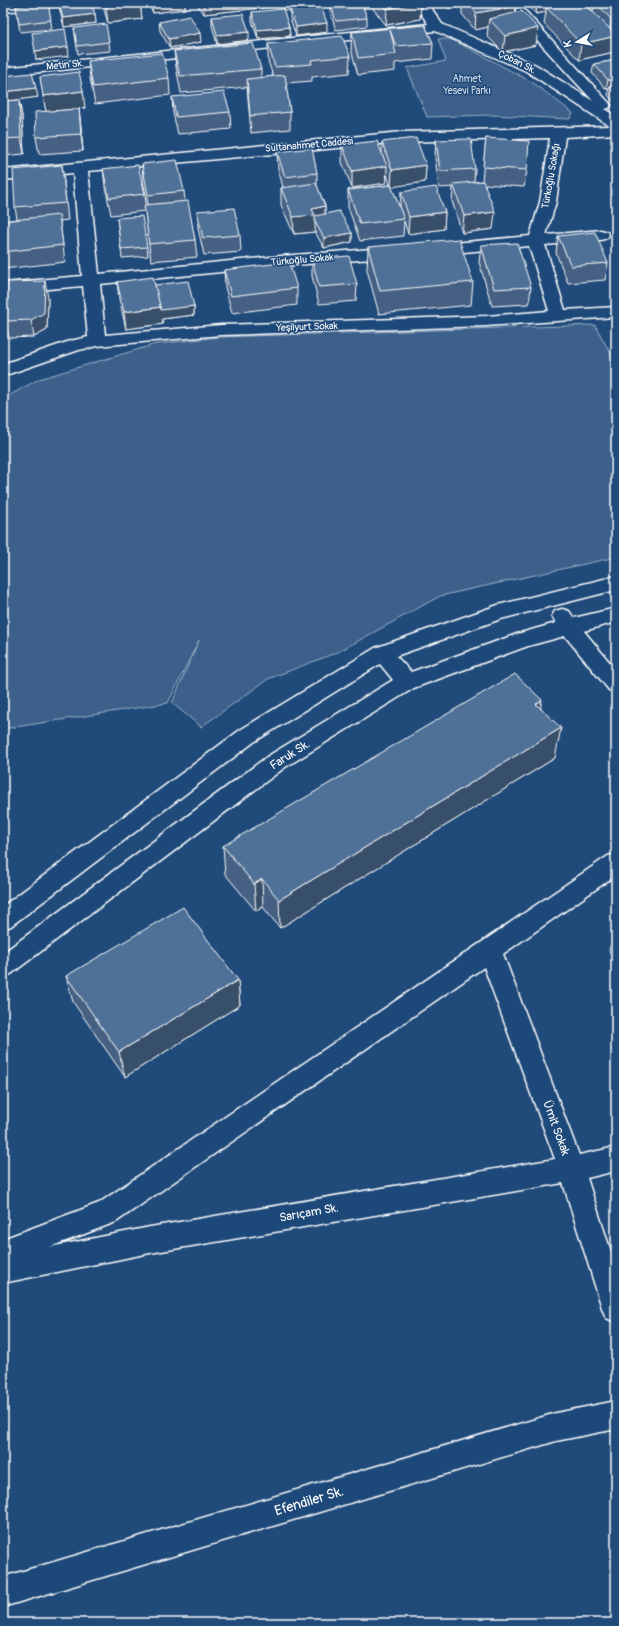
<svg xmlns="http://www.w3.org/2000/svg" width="619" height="1626" font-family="Pangolin,sans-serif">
<rect width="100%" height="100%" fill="#1f4a7a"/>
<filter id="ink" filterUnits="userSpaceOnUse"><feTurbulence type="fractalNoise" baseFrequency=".025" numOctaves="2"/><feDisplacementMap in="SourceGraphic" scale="8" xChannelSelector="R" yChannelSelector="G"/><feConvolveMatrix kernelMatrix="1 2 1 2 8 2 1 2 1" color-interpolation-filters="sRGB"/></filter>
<g filter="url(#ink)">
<!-- green -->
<g fill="#3c618b" stroke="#9eb0c5">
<path d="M438 39H451L532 82 573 113 570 119 492 115 427 117 407 68 446 61Z"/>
<path d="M595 325 616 363V557L440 596 338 652 268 679 201 727 172 703 199 640 168 703 3 729V399L39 379 156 344 219 337Z"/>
</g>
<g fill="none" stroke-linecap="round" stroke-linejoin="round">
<defs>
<g id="minor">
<path d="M11 3H55L53 6 48 7 3 12V4Z"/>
<path d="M414 3H428L442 24 536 65 593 101 503 3H518L611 105 609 108 605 109 616 116V134L565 137 556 202 546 235 601 230 607 232 609 235 607 238 601 240 545 245 565 310 616 307V317L486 326 221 335 97 346 79 350 3 376V364L70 341 88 337 83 286 3 293V283L82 276 73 173 3 180V170L402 132 610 126 526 71 435 31 3 76V68L428 24ZM550 138 540 202 530 236 432 245 426 247 424 250 426 253 432 255 529 246 549 311 486 316 221 325 105 335 100 284 281 266 398 257 404 255 406 252 404 249 398 247 281 256 99 274 88 171 402 142Z"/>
<path d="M616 576V590L501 619 396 656 411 672 517 634 556 623 552 616 555 611 562 609 569 611 574 618 616 608V622L584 631 616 670V692L609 690 565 636 528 646 414 688 284 768 11 974 3 977V953L268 756 393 680 380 664 254 742 11 926 3 929V906L240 730 375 648 498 605Z"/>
<path d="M616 854V875L503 954 579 1155 616 1147V1171L587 1178 616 1267V1322L606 1318 602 1308 563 1183 150 1253 3 1283V1239L99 1203 608 856ZM484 967 555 1159 150 1227 50 1247 116 1222Z"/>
<path d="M616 1401V1429L556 1441 3 1607V1577L556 1413Z"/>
</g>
</defs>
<!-- minor casing -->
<use href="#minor" stroke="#fff" stroke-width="3"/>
<!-- minor -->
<use href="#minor" fill="#1f4a7a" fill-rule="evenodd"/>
</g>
<!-- wall -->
<g fill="#456182" stroke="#fff" fill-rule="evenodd">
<path d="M48 3 52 29 20 32 16 6Z"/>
<path d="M59 3 95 14 96 23 64 27 60 11Z"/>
<path d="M102 3H140L142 19 108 23Z"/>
<path d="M147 3H185V9L153 13Z"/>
<path d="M196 3H270V7L204 14Z"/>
<path d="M282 3H316V6L327 32 296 36 290 18V10L285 11Z"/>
<path d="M330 3 367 18V26L336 30 330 12Z"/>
<path d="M372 3H421L420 19 386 25 371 6Z"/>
<path d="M445 3H514L516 6 515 13 536 45 503 52 487 36 488 27 475 30 462 14V6L448 8Z"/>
<path d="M526 3H616V43L614 52 579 60 544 24 546 12 536 14ZM594 3 593 11 586 5Z"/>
<path d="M252 12 289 27 290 36 258 39 252 21Z"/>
<path d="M212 17 249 40 217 44 212 26Z"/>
<path d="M159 22 201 42 170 48 160 31Z"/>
<path d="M425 25 433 43 432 59 395 63V71L358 75 351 49 352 32Z"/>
<path d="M74 28 109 42 110 51 78 54Z"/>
<path d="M268 44 350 56 349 73 312 77V81L286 83 290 112V129L251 133 247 87 181 93 176 67 174 51 261 69V78L273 76 268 61Z"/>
<path d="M616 60V104L608 95 609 89H606L592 73 594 64Z"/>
<path d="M88 61 169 78 170 95 95 104 90 78Z"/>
<path d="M3 76 38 97 13 100H19L22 116 24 154 3 156Z"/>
<path d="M40 77 85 108 76 109H79L83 151 39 154 36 137 46 111Z"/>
<path d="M172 97 230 112 231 129 178 134 173 113Z"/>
<path d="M486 138 527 170 524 187 485 184 493 229 462 233 452 201 453 187 439 188 435 157 436 140 475 169 474 182 482 181Z"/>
<path d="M382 142 426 165 425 182 391 186 400 208 401 192 445 212 444 229 408 234 404 221 403 236 360 241 348 207V190L390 185 387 175 386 183 352 188 342 162V145L382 153Z"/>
<path d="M277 152 317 173V186L325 206V214L352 233V242L324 248 315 232 294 234 281 205V188L283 187 278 169Z"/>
<path d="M142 164 184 191 185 201 195 240 197 257 151 261 145 211 111 215 105 186 103 169 145 194 146 204H148L143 181Z"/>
<path d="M62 165 64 182 68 220 60 221 65 262 3 269V221L17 219 15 207Z"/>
<path d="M197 211 240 235 241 252 204 255 198 228Z"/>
<path d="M117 218 147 247 148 256 122 258Z"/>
<path d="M616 229V245L614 241Z"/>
<path d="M558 236 608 263 605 280 568 283 556 253Z"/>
<path d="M481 245 531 287 529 304 492 306 479 262Z"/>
<path d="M368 247 473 282 471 305 379 314 367 270Z"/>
<path d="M312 259 357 284 356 301 319 304 312 276Z"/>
<path d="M224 270 297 288V305L232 313 225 287Z"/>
<path d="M3 280 6 293 48 298 47 330 34 337 9 338 6 324 5 349 3 350Z"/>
<path d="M117 282 155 285 194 306V315L162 319 163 324 126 329 119 299Z"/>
<path d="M541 708 555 758 280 928 263 907 256 911 225 874 223 846Z"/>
<path d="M615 931H616V969L609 950Z"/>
<path d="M66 976 238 980 240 1005 125 1077 73 1002Z"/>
</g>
<!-- shaded-wall -->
<g fill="#384f6a" stroke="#fff">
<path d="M137 3H140L142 19 108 23 106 7Z"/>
<path d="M163 3H185V9L153 13 152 4Z"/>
<path d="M204 3H270V7L204 14Z"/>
<path d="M416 3H421L420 19 386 25 387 9Z"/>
<path d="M448 3H462V6L448 8Z"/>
<path d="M537 3H572L546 7V12L536 14Z"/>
<path d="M580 3H594L579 6Z"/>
<path d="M516 6 514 22 489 19 488 27 475 30 476 13Z"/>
<path d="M95 14 96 23 64 27 63 18Z"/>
<path d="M616 18V33L611 28 610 35H609L611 19Z"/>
<path d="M327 23V32L296 36V27Z"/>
<path d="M289 27 290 36 258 39 257 30Z"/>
<path d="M538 28 536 45 503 52 505 36Z"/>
<path d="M249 32V40L217 44V35Z"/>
<path d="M200 33 201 42 170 48 169 39Z"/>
<path d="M616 36V41L614 52 579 60 581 44Z"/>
<path d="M68 47 69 56 36 60 35 51Z"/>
<path d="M616 79V87L610 86 609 89H606L608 80Z"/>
<path d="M36 88 38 97 3 102V92Z"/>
<path d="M83 91 85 108 46 112 43 96Z"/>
<path d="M19 100 22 116 24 154 21 138Z"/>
<path d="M79 109 81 126 83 151 81 134Z"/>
<path d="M426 165 425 182 391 187 392 170Z"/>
<path d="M387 166 386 183 352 188V171Z"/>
<path d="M325 206V223L315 222V232L294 234 293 217 312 209Z"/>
<path d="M445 212 444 229 408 234 409 217Z"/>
<path d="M495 212 493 229 462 233 464 216Z"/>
<path d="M352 233V242L324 248V238Z"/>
<path d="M4 280 7 297 6 321V324L5 349 3 350V301Z"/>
<path d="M45 281 48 298 47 330 34 337 31 320Z"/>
<path d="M194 306V315L162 319 163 324 126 329 124 312 161 307Z"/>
<path d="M542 700 536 730V704Z"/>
<path d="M561 728 555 758 280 928 279 900Z"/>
<path d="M262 879 263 907 256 911 254 884Z"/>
<path d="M238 980 240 1005 125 1077 119 1052Z"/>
</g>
<!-- building -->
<g fill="#507197" stroke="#fff">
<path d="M48 3 51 20 19 24 16 6Z"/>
<path d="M59 3H91L95 14 63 18Z"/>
<path d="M105 3H137L106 7Z"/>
<path d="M151 3H163L152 4Z"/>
<path d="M330 3H362L367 18 336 21Z"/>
<path d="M382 3H416L387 9Z"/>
<path d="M468 3H514L516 6 476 13Z"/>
<path d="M566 3H584L616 35V36L581 44 546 7Z"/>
<path d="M596 3H616V18L611 19Z"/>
<path d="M321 6 327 23 296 27 290 9Z"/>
<path d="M283 9 289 27 257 30 252 12Z"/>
<path d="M522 11 538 28 505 36 489 19Z"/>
<path d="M243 14 249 32 217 35 212 17Z"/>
<path d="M190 16 200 33 169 39 159 22Z"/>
<path d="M106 24 109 42 77 46 74 28Z"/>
<path d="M425 25 433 43 396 46 390 30 396 54 358 58 352 32Z"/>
<path d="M616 27V33L611 28Z"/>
<path d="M65 29 68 47 35 51 32 33Z"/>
<path d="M342 36 350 56 311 60 312 64 275 67 268 44Z"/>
<path d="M253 43 261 69 180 76 174 51Z"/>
<path d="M162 53 169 78 93 87 88 61Z"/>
<path d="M616 60V79L608 80 594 64Z"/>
<path d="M79 72 83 91 43 96 40 77Z"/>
<path d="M32 73 36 88 3 92V76Z"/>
<path d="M285 75 290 112 250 116 247 79Z"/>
<path d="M616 85V94L610 86Z"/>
<path d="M224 92 230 112 176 117 172 97Z"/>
<path d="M19 100 21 138 3 139V101Z"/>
<path d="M79 109 81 134 36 137 35 112Z"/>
<path d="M416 138 426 165 392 170 382 142Z"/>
<path d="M486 138 529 141 527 170 483 167Z"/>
<path d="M471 139 475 169 440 171 436 140Z"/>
<path d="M377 141 387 166 352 171 342 145Z"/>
<path d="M312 148 317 173 285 177 277 152Z"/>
<path d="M177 160 184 191 148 195 142 164Z"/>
<path d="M62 165 66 203 15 207 13 170Z"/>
<path d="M138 165 145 194 109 198 103 169Z"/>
<path d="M483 181 495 212 464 216 453 184Z"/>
<path d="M316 183 325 206 312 209 315 215 293 217 281 188Z"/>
<path d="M391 185 404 219 360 224 348 190Z"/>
<path d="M436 187 445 212 409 217 401 192Z"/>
<path d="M188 201 195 240 149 244 144 205Z"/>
<path d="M234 208 240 235 203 238 197 211Z"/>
<path d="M339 211 352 233 324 238 315 222V216Z"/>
<path d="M59 215 63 245 3 252V221Z"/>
<path d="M142 216 147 247 121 249 117 218Z"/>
<path d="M595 232 608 263 571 266 558 236Z"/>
<path d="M459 239 473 282 380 291 368 247Z"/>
<path d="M517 243 531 287 494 289 481 245Z"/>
<path d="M349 256 357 284 319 287 312 259Z"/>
<path d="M289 262 297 288 231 296 224 270Z"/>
<path d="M153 277 161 307 124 312 117 282Z"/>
<path d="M3 280H4L3 301Z"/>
<path d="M45 281 44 313 31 320 6 321 7 282Z"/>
<path d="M188 281 194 306 161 310 155 285Z"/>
<path d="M515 674 542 700 536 704 561 728 279 900 262 879 254 884 223 846Z"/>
<path d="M183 907 238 980 119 1052 66 976Z"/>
</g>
</g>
<g text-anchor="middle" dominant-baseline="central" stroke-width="3" stroke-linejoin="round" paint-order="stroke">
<!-- far-street labels -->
<g font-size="10" fill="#fff" stroke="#1f4a7a">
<text transform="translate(517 62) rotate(26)">Çoban Sk.</text>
<text transform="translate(65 65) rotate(-6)">Metin Sk.</text>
<text transform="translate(309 145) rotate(-5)">Sultanahmet Caddesi</text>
<text transform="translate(551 176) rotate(-80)">Türkoğlu Sokağı</text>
<text transform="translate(302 260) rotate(-5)">Türkoğlu Sokak</text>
<text transform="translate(307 327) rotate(-2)">Yeşilyurt Sokak</text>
</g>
<!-- far-park labels -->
<g font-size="10" fill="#d8dfe8" stroke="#1f4a7a">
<text x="467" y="79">Ahmet<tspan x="467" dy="12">Yesevi Parkı</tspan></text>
</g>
<!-- street labels -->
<g font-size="12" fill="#fff" stroke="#1f4a7a">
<text transform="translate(290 755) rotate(-33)">Faruk Sk.</text>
<text transform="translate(556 1128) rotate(70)">Ümit Sokak</text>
<text transform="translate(309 1213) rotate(-10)">Sarıçam Sk.</text>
</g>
<!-- near-street labels -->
<g font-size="14" fill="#fff" stroke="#1f4a7a">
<text transform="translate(309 1501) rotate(-17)">Efendiler Sk.</text>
</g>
</g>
<!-- margin -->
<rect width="619" height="1626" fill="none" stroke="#1f4a7a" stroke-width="16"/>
<rect x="8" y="8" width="603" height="1610" fill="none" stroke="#fff" stroke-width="1.5" filter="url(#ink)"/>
<!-- north arrow -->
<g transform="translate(577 42) rotate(259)" stroke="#1f4a7a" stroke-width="3" paint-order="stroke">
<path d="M0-3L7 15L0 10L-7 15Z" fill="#ffffff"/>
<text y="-6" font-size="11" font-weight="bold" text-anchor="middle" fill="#ffffff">K</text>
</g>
</svg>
